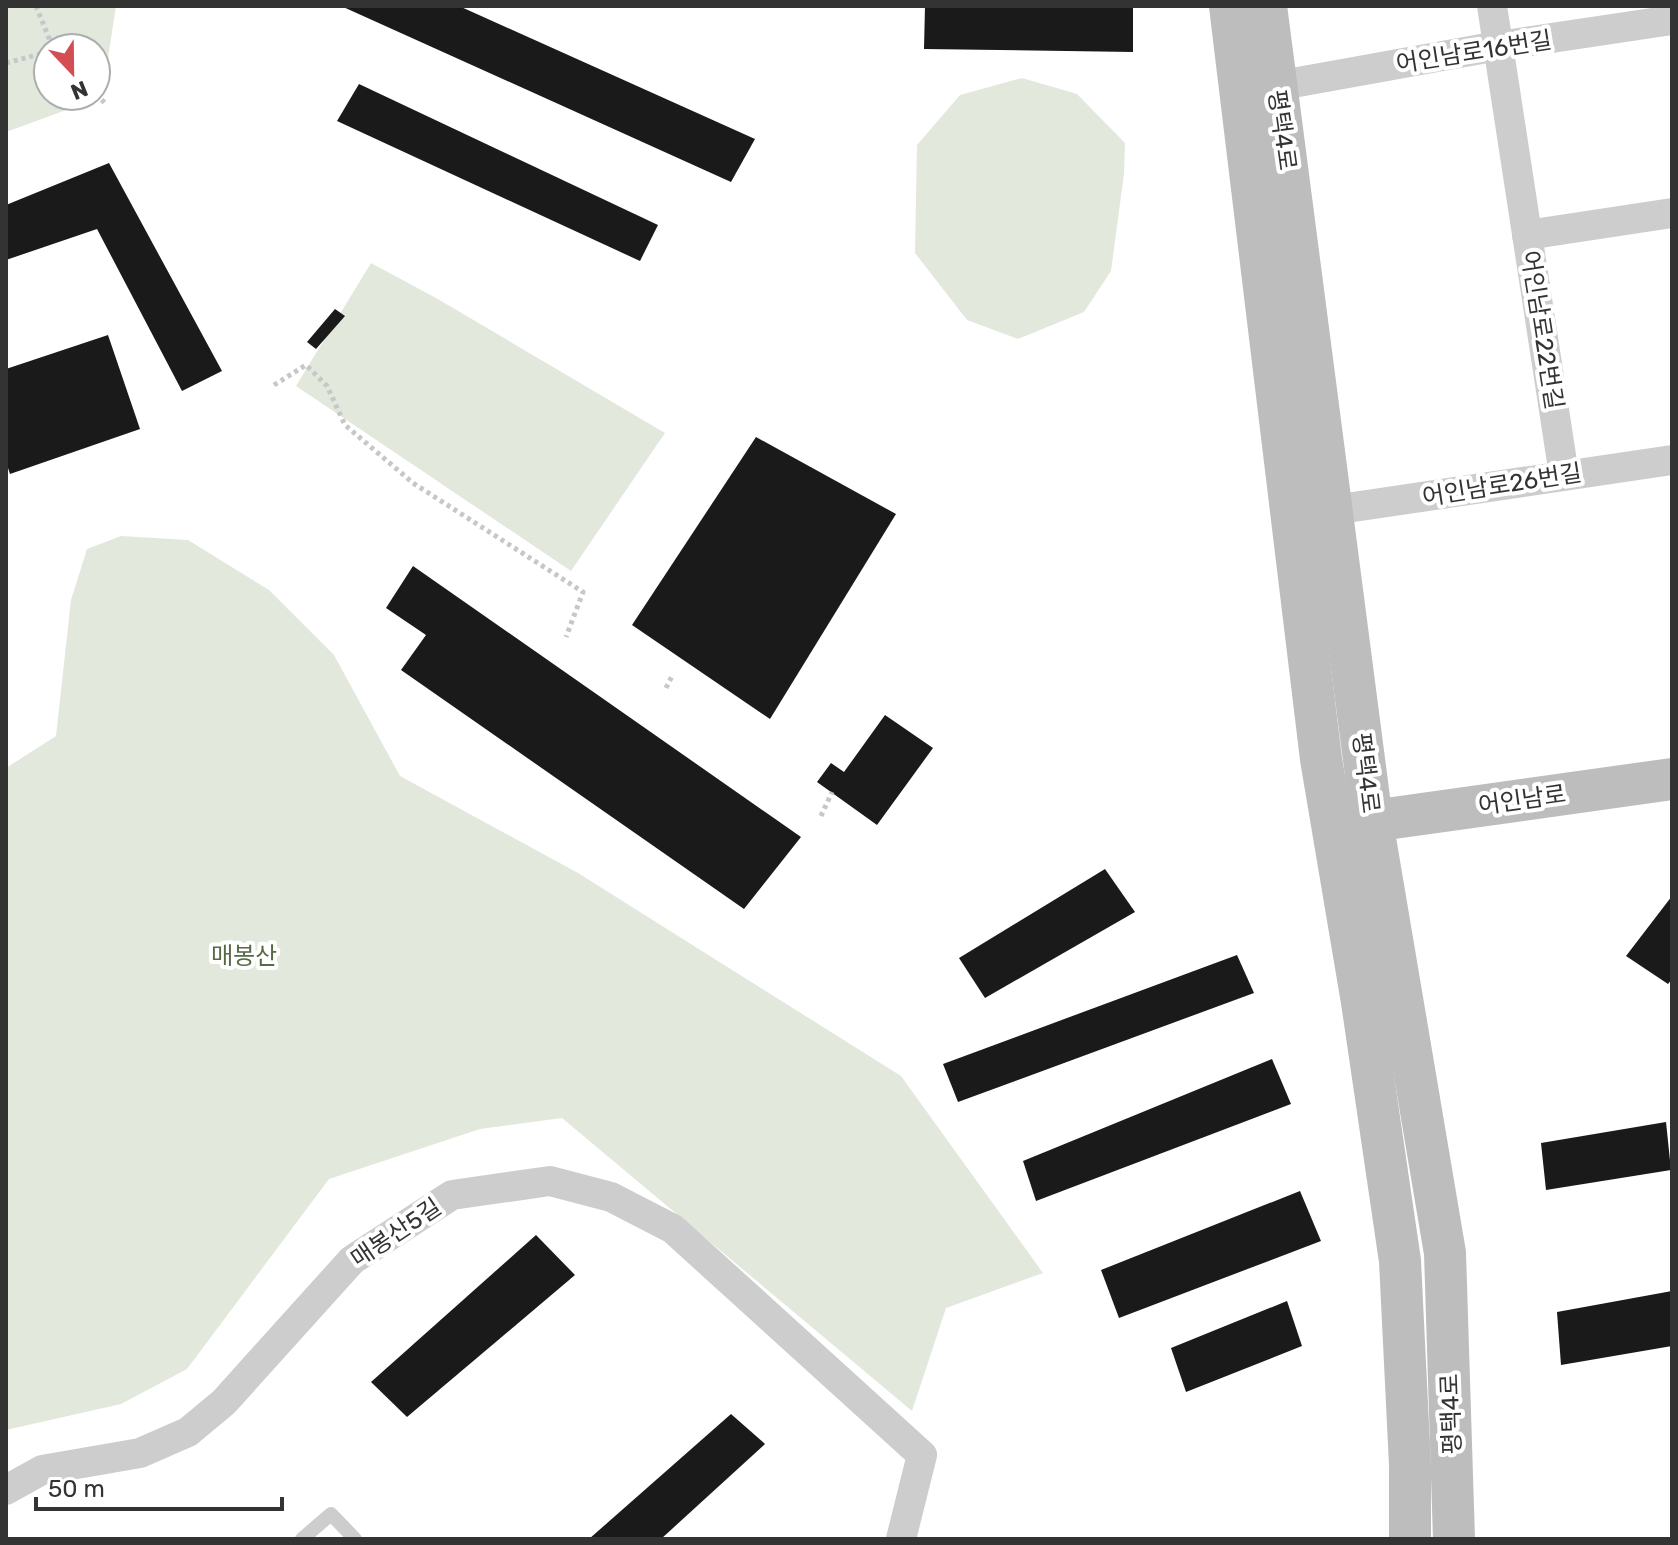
<svg xmlns="http://www.w3.org/2000/svg" width="1678" height="1545" font-family="Rubik,'Noto Sans KR',sans-serif">
<rect width="100%" height="100%" fill="#fff"/>
<!-- green -->
<g fill="#e3e8dd" fill-rule="evenodd">
<path d="M6 6H116L102 97 6 132ZM48 48H96V96H48Z"/>
<path d="M1022 78 1077 94 1125 143 1124 174 1111 271 1084 312 1018 339 967 320 915 253 917 145 960 95Z"/>
<path d="M371 263 436 298 665 433 571 571 296 386Z"/>
<path d="M121 536 188 540 269 590 334 655 400 776 578 873 901 1076 1043 1273 946 1308 912 1411 562 1118 480 1129 329 1179 187 1369 121 1404 6 1430V768L56 736 71 600 87 549Z"/>
</g>
<!-- building -->
<g fill="#1a1a1a">
<path d="M341 6H459L755 139 731 182Z"/>
<path d="M925 6H1133V52L924 49Z"/>
<path d="M359 84 658 225 640 261 337 121Z"/>
<path d="M109 163 222 371 182 391 97 229 6 260V205Z"/>
<path d="M335 309 345 316 316 349 307 342Z"/>
<path d="M108 335 140 429 10 474 6 462V369Z"/>
<path d="M756 437 896 514 770 719 632 625Z"/>
<path d="M413 566 801 837 744 909 401 670 426 635 386 608Z"/>
<path d="M885 715 933 748 877 825 817 782 831 763 844 772Z"/>
<path d="M1105 869 1135 912 985 998 959 958Z"/>
<path d="M1672 896V979L1668 984 1626 956Z"/>
<path d="M1237 955 1254 993 958 1102 943 1064Z"/>
<path d="M1272 1059 1291 1104 1036 1201 1023 1161Z"/>
<path d="M1666 1122 1671 1170 1546 1190 1541 1143Z"/>
<path d="M1300 1191 1321 1241 1119 1318 1101 1270Z"/>
<path d="M536 1235 575 1275 407 1417 371 1382Z"/>
<path d="M1672 1291V1346L1561 1365 1557 1312Z"/>
<path d="M1287 1301 1302 1346 1186 1392 1171 1348Z"/>
<path d="M731 1414 765 1444 661 1539H589Z"/>
</g>
<g fill="none" stroke-linecap="round" stroke-linejoin="round">
<!-- path -->
<g stroke="#c7c7c7" stroke-width="5" stroke-dasharray="4 4" stroke-linecap="butt">
<path d="M36 6 53 48"/>
<path d="M6 63 48 52"/>
<path d="M96 94 106 104"/>
<path d="M274 385 306 365 327 386 345 425 413 483 583 592 566 637"/>
<path d="M666 688 672 676"/>
<path d="M821 816 832 792"/>
</g>
<!-- lane -->
<path stroke="#cdcdcd" stroke-width="14" d="M302 1539 331 1514 355 1539"/>
<!-- street -->
<g stroke="#cdcdcd" stroke-width="30">
<path d="M1492 6 1564 475"/>
<path d="M1276 86 1498 46 1672 20"/>
<path d="M1527 235 1672 213"/>
<path d="M1333 510 1672 460"/>
<path d="M6 1490 42 1470 140 1453 188 1432 224 1402 352 1260 452 1195 550 1181 611 1197 673 1229 922 1455 901 1539"/>
</g>
<!-- secondary -->
<g stroke="#bdbdbd" stroke-width="42">
<path d="M1230 6 1321 759 1362 1002 1400 1261 1410 1465V1539"/>
<path d="M1266 6 1372 821 1445 1253 1454 1539"/>
<path d="M1372 821 1672 779"/>
</g>
</g>
<g text-anchor="middle" dominant-baseline="central" stroke-width="8" stroke-linejoin="round" paint-order="stroke">
<!-- street labels -->
<g font-size="24" fill="#333" stroke="#fff">
<text transform="translate(1474 52) rotate(-9)">어인남로16번길</text>
<text transform="translate(1282 130) rotate(82)">평택4로</text>
<text transform="translate(1542 330) rotate(81)">어인남로22번길</text>
<text transform="translate(1502 485) rotate(-9)">어인남로26번길</text>
<text transform="translate(1366 773) rotate(83)">평택4로</text>
<text transform="translate(1522 800) rotate(-8)">어인남로</text>
<text transform="translate(396 1233) rotate(-34)">매봉산5길</text>
<text transform="translate(1451 1414) rotate(-92)">평택4로</text>
</g>
<!-- park labels -->
<g font-size="24" fill="#566a45" stroke="#fff">
<text x="244" y="956">매봉산</text>
</g>
</g>
<!-- border -->
<rect width="1678" height="1545" fill="none" stroke="#333333" stroke-width="16"/>
<!-- north arrow -->
<g transform="translate(72 72) rotate(158)"><circle r="38" fill="#ffffff" stroke="#adadad" stroke-width="2"/>
<path d="M0-6L14 30L0 20L-14 30Z" fill="#d24d54"/>
<text y="-12" font-size="22" font-weight="bold" text-anchor="middle" fill="#333333">N</text>
</g>
<!-- scale -->
<path d="M36 1497v12h246v-12" fill="none" stroke="#333333" stroke-width="4"/>
<text x="48" y="1497" font-size="24" fill="#333333" stroke="#ffffff" stroke-width="6" paint-order="stroke">50 m</text>
</svg>
